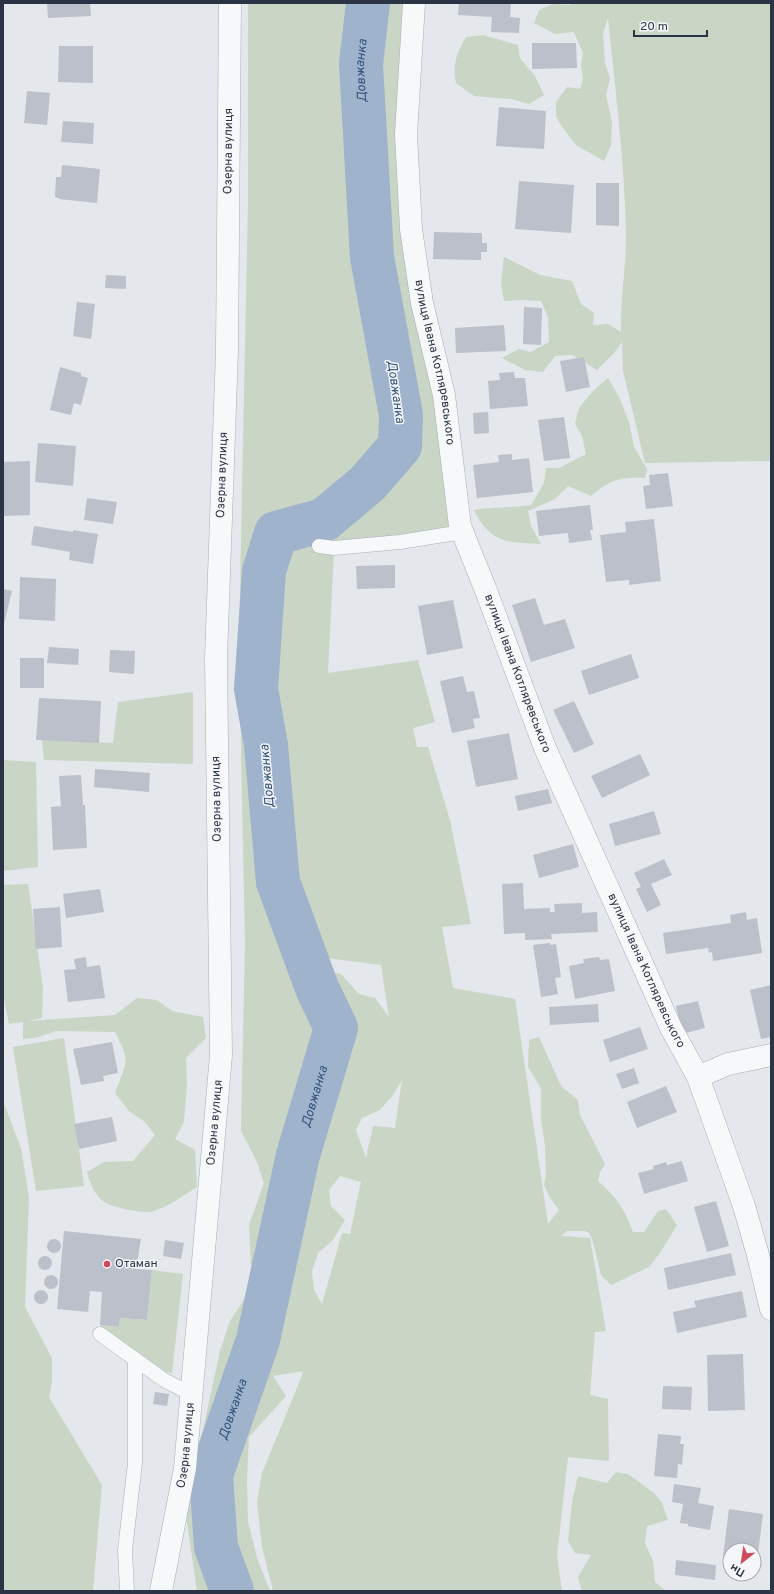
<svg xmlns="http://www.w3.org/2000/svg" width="774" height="1594" font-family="Overpass,sans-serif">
<rect width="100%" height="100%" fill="#e4e7ec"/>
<!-- green -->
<g fill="#c9d6c5" fill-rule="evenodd">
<path d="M248 3H414L406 134 460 526 334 548 328 673 418 660 435 722 413 728 417 747H428L450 820 471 924 442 927 453 988 515 999 548 1224 559 1210 549 1196 544 1185 546 1175 545 1146 541 1119V1088L528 1067 529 1040 539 1037 561 1086 578 1100 580 1115 605 1164 600 1172 598 1181C617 1198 624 1208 633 1232H644L658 1211 666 1209 677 1225 660 1253 649 1267 611 1285 601 1275 593 1242 589 1233 585 1231H567L561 1236 590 1238 606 1331 595 1332 590 1395 608 1399 609 1461 568 1457 557 1556 562 1591H273L262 1547 257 1502 262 1473 301 1378 303 1371 273 1376 286 1396 249 1437 248 1455 247 1482 248 1522 258 1561 270 1591H197L185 1509 189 1482 198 1453 220 1351 230 1321 252 1287 249 1225 264 1183 257 1162 241 1131 245 942 241 751 240 589 248 201ZM327 958 381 965 389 1017 375 998 359 994 341 974 330 972ZM402 1080 395 1128 373 1126 366 1158 356 1130 362 1118 380 1110 393 1095ZM340 1176 361 1182 350 1234 342 1233 322 1304 314 1290 312 1271 318 1253 333 1240 345 1220 331 1206 329 1190Z"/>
<path d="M572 3H771V461L645 463 623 371 622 342 614 353 597 370 572 355 555 356 543 372 525 370 502 358 519 349 531 352 549 342 548 317 541 301 523 300 504 301 501 284 504 257 540 275 572 281 581 304 594 313 593 325 608 324 621 332C620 298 627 264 626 229 624 158 615 88 608 18L603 34 605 63 610 78 606 95 612 122 611 145 604 161 576 145 560 124 556 116V102L567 87 580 89 583 79 581 65 583 53 574 32 555 34 534 23 539 10 553 4 570 5Z"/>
<path d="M483 35 518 45 520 58 535 76 544 95 529 104 511 99 474 96 456 83C452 65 457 52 466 37Z"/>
<path d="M608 378 619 397 629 422 634 447 647 469 645 478C620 477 610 480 591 496L568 486 555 499 528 511 531 526 541 544C507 542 491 544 474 510 493 507 512 508 531 505L544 483 546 468H559L586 454 582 436 575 424 579 408 592 392Z"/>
<path d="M193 692V764L44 760 42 740 113 743 118 702Z"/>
<path d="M3 760 36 762 38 867 3 871Z"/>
<path d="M28 884 43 988 42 1018 28 1021 115 1015 137 998 157 1000 172 1011 203 1017 206 1038 186 1058 187 1084 184 1122 175 1139 195 1150 197 1187C182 1196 167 1208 150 1212 142 1213 109 1207 103 1201 94 1194 90 1183 87 1172L104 1162 133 1161 155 1135 145 1122 129 1111 115 1093C127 1061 131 1063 115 1032L56 1031 35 1038 23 1039V1022L9 1024 3 995V885Z"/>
<path d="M64 1038 84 1186 36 1191 13 1047Z"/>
<path d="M3 1101 21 1148 29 1198 25 1307 52 1358V1383L49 1397 102 1485 93 1591H3Z"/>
<path d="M152 1270 183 1274 172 1373 166 1372 100 1325 119 1327 120 1318 147 1320Z"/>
<path d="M616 1472 628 1474 654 1493 662 1503 668 1520 647 1526 645 1543 653 1561 655 1582 666 1591H582L578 1577 591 1555 575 1553 568 1541 572 1502 578 1476 607 1483Z"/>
</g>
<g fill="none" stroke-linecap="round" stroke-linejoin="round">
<!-- river -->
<path stroke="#9fb4cc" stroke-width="44" id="s1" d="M232 1591 216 1547 211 1475 258 1340 298 1155 336 1028 317 988 278 882 266 745 256 689 264 571 276 533 324 520 368 483 400 446 401 415 372 257 361 64 368 3"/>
</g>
<!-- building -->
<g fill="#bbc0ca">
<path d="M47 3H90L91 16 48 18Z"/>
<path d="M459 3H511L510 17 520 18 519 33 491 32 492 17 458 15Z"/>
<path d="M532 43H576L577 68 532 69Z"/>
<path d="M59 46H93V83L58 82Z"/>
<path d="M27 91 50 93 47 125 24 123Z"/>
<path d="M499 107 546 111 544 149 496 146Z"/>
<path d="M63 121 94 123 93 144 61 142Z"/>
<path d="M62 165 100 169 97 203 59 199V198L55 197 56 177H61Z"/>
<path d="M519 181 574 185 571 233 515 229Z"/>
<path d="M596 183H619V226L596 225Z"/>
<path d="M434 232 482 233V243H487V252H481V260L433 259Z"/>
<path d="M106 275 126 276V289L105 288Z"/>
<path d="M77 302 95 304 91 339 73 336Z"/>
<path d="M524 307 542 308 541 345 523 344Z"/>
<path d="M504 325 506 351 456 353 455 328Z"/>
<path d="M584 357 590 387 566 392 560 361Z"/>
<path d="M60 367 81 373V376L88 378 81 405 74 403 71 415 50 410Z"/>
<path d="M514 372 515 378H525L528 406 490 409 488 381 500 380 499 373Z"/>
<path d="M488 412 489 433 474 434 473 413Z"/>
<path d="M564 417 570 458 544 461 538 420Z"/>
<path d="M38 443 76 446 73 486 35 482Z"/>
<path d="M512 454V460L529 458 533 492 477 498 473 465 499 462 498 455Z"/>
<path d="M30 461V515L3 516V462Z"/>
<path d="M668 473 673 506 646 509 643 486 650 485 649 475Z"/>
<path d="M87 498 117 502 113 524 84 520Z"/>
<path d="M590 505 593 530H590L592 540 569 543 568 533 539 536 536 511Z"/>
<path d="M654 519 661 581 629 585V580L606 582 600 535 626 532 625 522Z"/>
<path d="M34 526 73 532V530L98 534 93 564 69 560 70 552 31 545Z"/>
<path d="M395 565V588L357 589 356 566Z"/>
<path d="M20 577 56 579 55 621 19 619Z"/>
<path d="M3 589 12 591 4 624H3Z"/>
<path d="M535 598 544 625 565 619 575 648 531 662 512 605Z"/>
<path d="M453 600 463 648 427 655 418 606Z"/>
<path d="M49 647 79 649 78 665 47 663Z"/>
<path d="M110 650 135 651 134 674 109 672Z"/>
<path d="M631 654 639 678 589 695 581 671Z"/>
<rect x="20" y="658" width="24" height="30"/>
<path d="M463 676 467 692 474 691 480 718 473 719 475 728 452 733 440 681Z"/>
<path d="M39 698 101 701 99 743 36 740Z"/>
<path d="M574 701 594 744 574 753 553 710Z"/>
<path d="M509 733 518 779 476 787 467 741Z"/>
<path d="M640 754 650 775 602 798 591 776Z"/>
<path d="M95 769 150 773 149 792 94 787Z"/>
<path d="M81 775 83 805H85L87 848 53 850 51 807 61 806 59 776Z"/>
<path d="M548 789 552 803 518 811 515 796Z"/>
<path d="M654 811 661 834 615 846 609 824Z"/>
<path d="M573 844 579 867 539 878 533 855Z"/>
<path d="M664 859 672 875 651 884 661 905 647 912 636 889 641 887 634 873Z"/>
<path d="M523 883 524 909 550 908V912H555L554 904 582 903V913L597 912 598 932 551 934 552 939 525 940V933L504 934 502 884Z"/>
<path d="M100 889 104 912 66 918 63 894Z"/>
<path d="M60 907 62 947 36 949 33 909Z"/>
<path d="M746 912 747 920 757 918 762 953 713 961 712 952 709 953 708 948 666 954 663 933 731 923 730 915Z"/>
<path d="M550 943V945L556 944 561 977 555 978 558 994 541 997 533 945Z"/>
<path d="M86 957 87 967 100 965 105 998 68 1002 64 970 76 969 74 959Z"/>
<path d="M599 957 600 960 609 959 615 991 575 999 569 966 584 963 583 959Z"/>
<path d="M771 985V1037L761 1039 750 990Z"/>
<path d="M698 1001 705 1028 682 1034 676 1006Z"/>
<path d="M598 1004 599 1022 550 1025 549 1007Z"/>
<path d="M640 1027 648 1049 610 1062 603 1040Z"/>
<path d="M112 1042 118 1073 103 1076 104 1081 81 1085 73 1049Z"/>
<path d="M634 1068 639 1083 622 1089 616 1074Z"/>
<path d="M666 1086 677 1112 637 1128 627 1102Z"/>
<path d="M112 1117 117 1141 79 1149 74 1124Z"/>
<path d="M682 1161 688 1181 644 1194 638 1173 654 1169 653 1166 666 1162 667 1165Z"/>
<path d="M716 1201 729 1246 707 1252 694 1207Z"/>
<path d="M64 1231 141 1239 136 1269 152 1270 147 1320 120 1318 119 1327 100 1325 102 1292 90 1291 88 1312 57 1309Z"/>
<circle cx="54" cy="1246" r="7"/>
<path d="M165 1240 184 1243 181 1259 163 1256Z"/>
<path d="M731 1253 736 1275 668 1290 664 1268Z"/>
<circle cx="45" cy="1263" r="7"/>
<circle cx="51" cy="1282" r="7"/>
<circle cx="41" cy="1297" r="7"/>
<path d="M742 1291 747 1317 677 1333 673 1312 696 1307 694 1301Z"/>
<path d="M743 1354 745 1410 708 1411 707 1355Z"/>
<path d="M663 1386 692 1387 691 1410 662 1409Z"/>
<path d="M155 1392 169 1394 167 1406 153 1404Z"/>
<path d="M658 1434 681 1436 680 1444H684L682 1465 678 1464 677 1478 654 1476Z"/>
<path d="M674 1484 701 1488 698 1503 714 1506 710 1530 688 1526V1524L680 1523 683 1504 672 1502Z"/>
<path d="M729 1509 763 1514 757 1561H754V1550H730V1557L723 1556Z"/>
<path d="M676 1560 716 1565 715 1580 675 1575Z"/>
</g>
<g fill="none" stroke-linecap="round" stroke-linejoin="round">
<defs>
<g id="lane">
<path d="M319 546 334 548 400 542 462 532"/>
<path d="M100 1334 164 1380 191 1394"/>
<path d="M127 1591 125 1550 135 1463V1359"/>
</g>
<g id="street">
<path id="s2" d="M414 3 406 134 411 229 422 303 444 395 460 526 485 588 545 748 671 1028 698 1077 744 1206 758 1255 771 1309"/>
<path d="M698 1077 728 1064 771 1055"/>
<path id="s3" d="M161 1591 185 1468 221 1055 216 658 227 351 230 3"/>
</g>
</defs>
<!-- lane casing -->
<use href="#lane" stroke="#a9aeb7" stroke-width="15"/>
<!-- street casing -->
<use href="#street" stroke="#a9aeb7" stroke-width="23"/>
<!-- lane -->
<use href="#lane" stroke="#f7f8fa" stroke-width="14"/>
<!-- street -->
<use href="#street" stroke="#f7f8fa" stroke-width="22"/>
</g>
<!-- markers -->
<circle fill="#d1495b" stroke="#f4f6f9" stroke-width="1.5" cx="107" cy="1264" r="4"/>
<g text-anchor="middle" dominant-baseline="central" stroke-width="3" stroke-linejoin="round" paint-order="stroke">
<!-- street labels -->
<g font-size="12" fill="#2b3445" stroke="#f4f6f9">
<text stroke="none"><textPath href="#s3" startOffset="1444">Озерна вулиця</textPath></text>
<text stroke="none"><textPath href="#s2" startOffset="362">вулиця Івана Котляревського</textPath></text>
<text stroke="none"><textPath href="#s3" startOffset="1120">Озерна вулиця</textPath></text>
<text stroke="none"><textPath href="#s2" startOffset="686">вулиця Івана Котляревського</textPath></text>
<text transform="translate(217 799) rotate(-91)">Озерна вулиця</text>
<text stroke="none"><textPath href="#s2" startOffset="1010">вулиця Івана Котляревського</textPath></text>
<text stroke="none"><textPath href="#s3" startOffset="472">Озерна вулиця</textPath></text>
<text stroke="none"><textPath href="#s3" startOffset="148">Озерна вулиця</textPath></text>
</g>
<!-- poi labels -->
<g font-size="12" fill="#2b3445" stroke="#f4f6f9" text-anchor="start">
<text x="115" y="1264">Отаман</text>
</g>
<!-- water labels -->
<g font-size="13" font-style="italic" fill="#34527a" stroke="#f4f6f9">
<text stroke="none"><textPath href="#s1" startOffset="1628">Довжанка</textPath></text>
<text transform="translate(395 392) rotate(82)">Довжанка</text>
<text transform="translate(268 776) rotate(-95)">Довжанка</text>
<text stroke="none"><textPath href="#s1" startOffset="512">Довжанка</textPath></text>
<text stroke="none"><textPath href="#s1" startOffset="188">Довжанка</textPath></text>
</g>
</g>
<!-- border -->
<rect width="774" height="1594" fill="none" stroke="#2b3445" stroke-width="8"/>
<!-- north arrow -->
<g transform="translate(742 1562) rotate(210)"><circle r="19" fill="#f4f6f9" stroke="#a4a8b1"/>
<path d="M0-3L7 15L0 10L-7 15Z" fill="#d1495b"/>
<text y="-6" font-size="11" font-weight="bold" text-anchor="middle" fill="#2b3445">Пн</text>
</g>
<!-- scale -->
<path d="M634 30v6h73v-6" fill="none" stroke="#2b3445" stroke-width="2"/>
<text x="640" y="30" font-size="12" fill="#2b3445" stroke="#f4f6f9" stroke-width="3" paint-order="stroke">20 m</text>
</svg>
